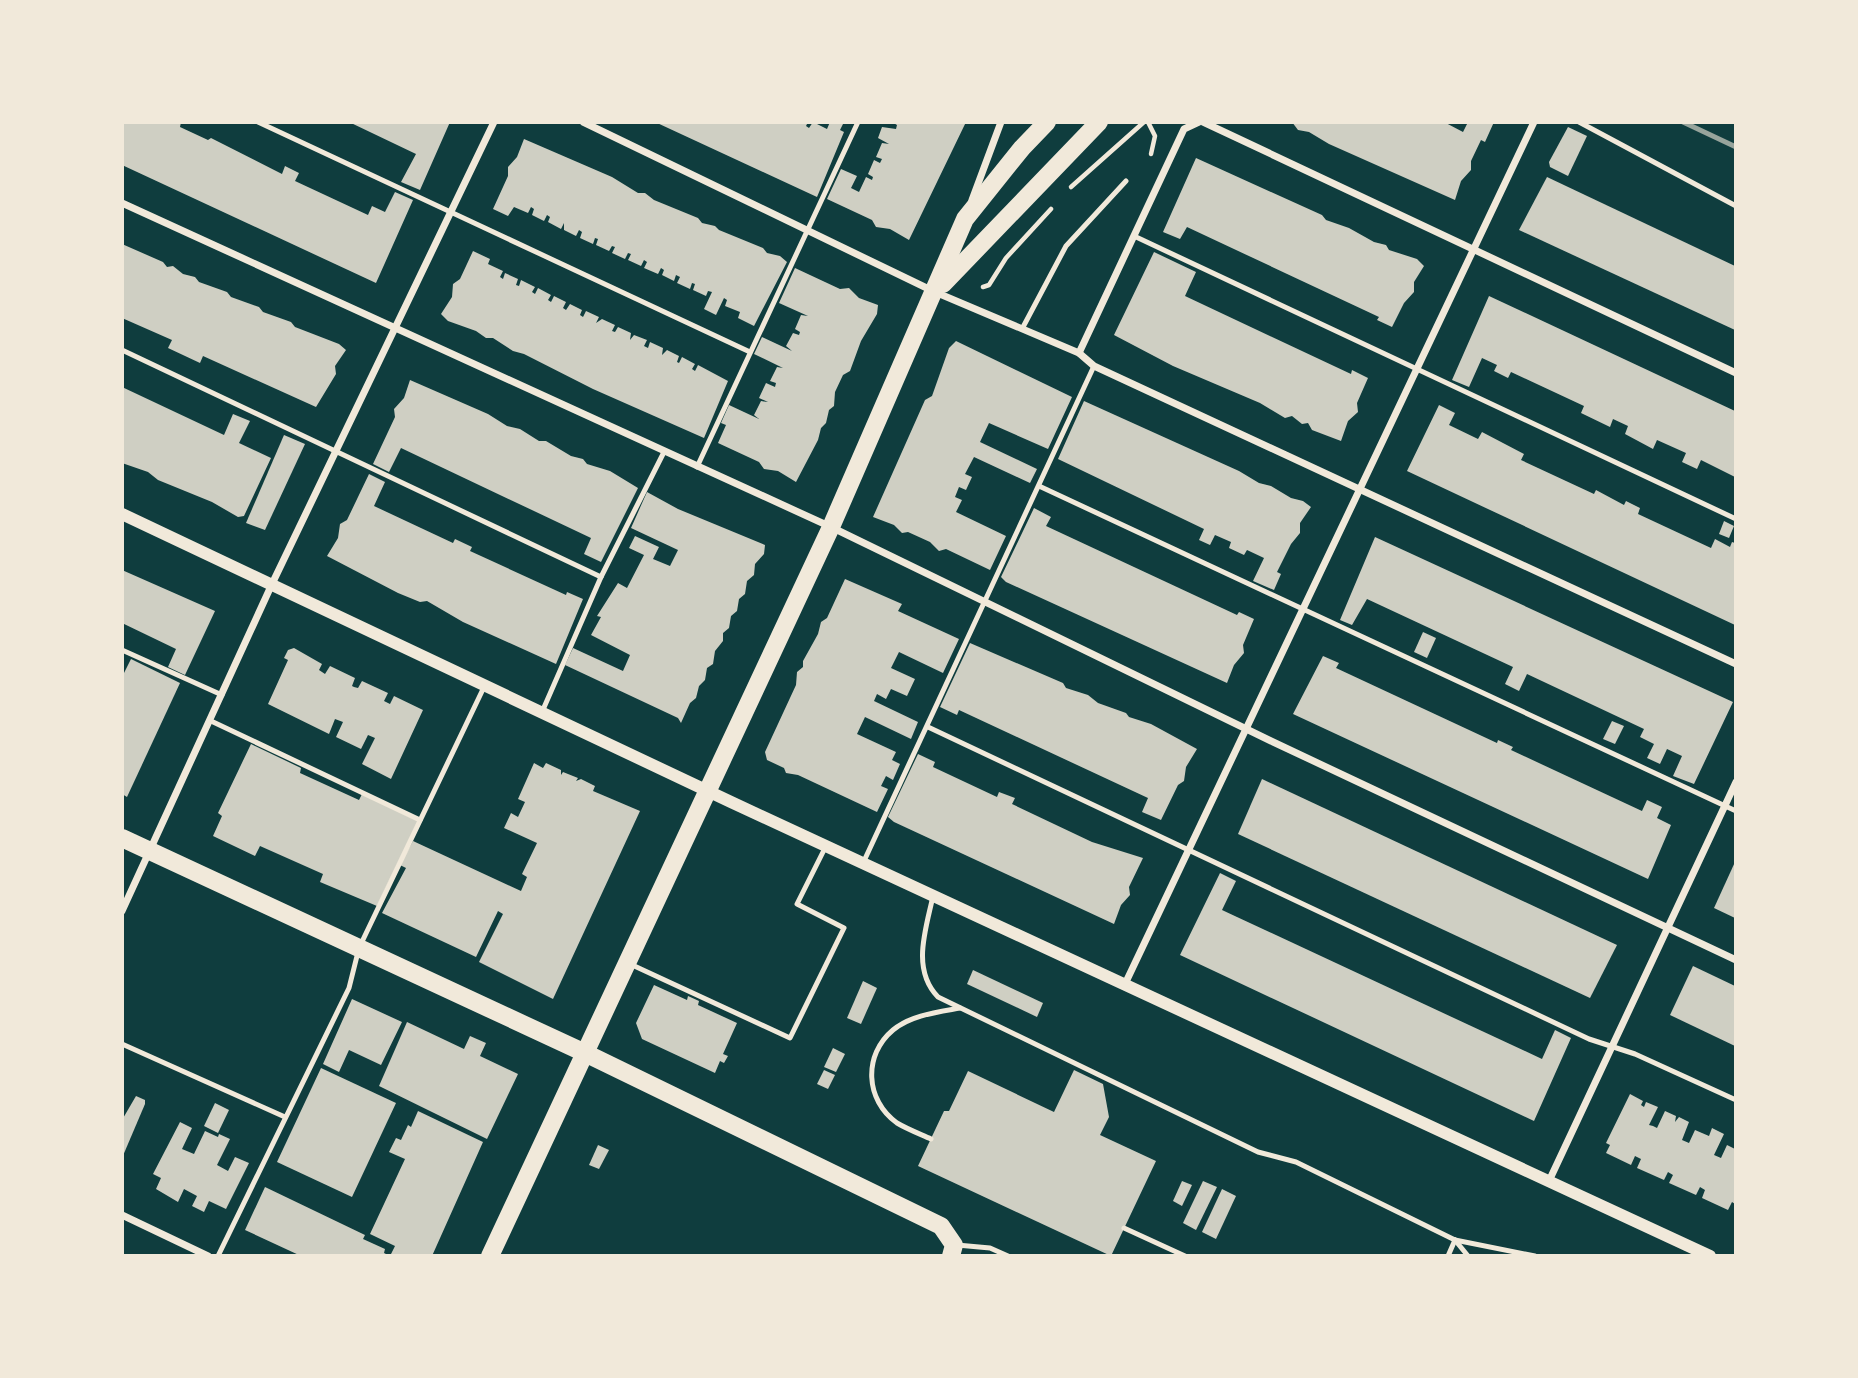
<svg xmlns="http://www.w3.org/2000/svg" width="1858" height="1378" font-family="'Varela Round',sans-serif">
<rect width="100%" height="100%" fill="#0f3d3e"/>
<!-- building -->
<g fill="#cfcfc3">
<path d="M122 122H181L180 127 208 140 211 138 282 174 285 166 299 173 295 181 368 215 372 206 385 212 395 192 413 200 376 283 122 165Z"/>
<path d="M349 122H450L420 190 401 182 416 154Z"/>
<path d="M655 122H808L806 126 809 128 813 122 827 129 830 122H844L840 130 844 132 817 197Z"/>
<path d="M892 122H966L909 240 890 229 876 227 872 220 827 199 841 169 857 176 851 188 859 192 866 177 872 180 873 177 868 174 874 160 880 163 882 159 876 157 882 143 889 144 878 138 882 127 896 129 897 125Z"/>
<path d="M1292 122H1444L1463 132 1468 122H1494L1485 142 1481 140 1471 161V170L1461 181 1455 200 1329 144 1309 132 1298 130Z"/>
<path d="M1568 127 1587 136 1568 176 1550 167 1549 162Z"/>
<path d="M524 139 612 177 638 193H645L654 200 698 218 702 223 715 226 719 230 763 248 767 253 780 256 787 262 754 326 738 318 740 312 725 306 727 300 724 298 716 315 704 309 712 292 708 291 706 296 693 290 695 284 692 283 690 289 677 283 680 277 676 275 674 281 662 275 664 270 661 268 658 274 644 268 647 262 644 260 641 266 628 260 631 254 628 253 625 259 612 253 615 247 612 246 609 251 596 245 598 239 595 238 593 244 580 238 582 232 579 230 576 236 564 230V223L561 229 548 222 550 217 547 215 544 221 532 215 534 209 531 207 528 213 514 207 508 216 493 209 508 176V167L517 157Z"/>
<path d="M1196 158 1322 215 1326 220 1349 228 1374 242 1386 245 1389 250 1417 259 1424 266 1414 282V292L1404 303 1392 327 1377 320 1379 317 1187 227 1180 239 1163 232Z"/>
<path d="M1547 177 1735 266V330L1519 230Z"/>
<path d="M122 244 163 262 167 267 173 266 183 274 195 277 199 282 227 292 231 297 259 307 263 312 291 322 295 327 339 344 346 350 335 366 336 374 316 407 203 356 200 363 168 348 172 340 122 318Z"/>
<path d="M473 251 490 259 488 264 503 271 500 277 503 279 505 273 518 279 516 285 519 286 521 280 535 287 532 292 535 294 538 288 551 295 548 300 551 302 554 296 566 302 563 308 566 310 570 304 582 310 580 315 583 317 586 311 599 317 596 323 602 319 615 325 612 331 615 332 618 327 631 333 630 340 634 335 647 340 644 346 648 348 650 342 663 348 662 355 667 350 679 356 677 362 679 363 682 357 695 364 692 369 695 371 698 365 728 381 704 438 593 389 524 354 513 351 493 338H486L476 331 448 321 441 314 452 297 453 284 460 279Z"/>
<path d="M1154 252 1196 272 1185 296 1351 374 1352 370 1368 378 1357 403 1358 412 1348 421 1341 441 1312 430 1308 423 1302 424 1292 416 1285 418 1260 403 1173 366 1114 335Z"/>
<path d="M795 268 840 289 849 288 859 298 878 305 877 314 861 341 850 371 843 375 835 392 834 406 829 410 826 423 821 428 818 440 796 482 778 471 764 469 759 462 718 443 726 425 721 423 729 405 759 419 754 415 761 401 768 402 759 398 766 383 775 387 776 383 770 381 777 367 783 368 754 354 762 337 792 351 786 346 793 333 799 335 800 332 795 329 801 315 808 316 779 303Z"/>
<path d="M1489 296 1735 411V477L1701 460 1697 469 1682 462 1686 453 1657 440 1653 449 1625 434 1628 426 1613 419 1610 427 1581 413 1584 406 1511 372 1508 378 1494 371 1497 365 1482 358 1469 387 1452 380Z"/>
<path d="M956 341 1072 397 1048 449 989 423 980 442 1037 469 1030 483 974 457 965 474 972 477 966 490 959 487 955 497 962 500 956 512 1006 536 990 570 946 549 939 551 930 542 908 532 902 533 894 525 873 517 925 400 932 396 949 348Z"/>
<path d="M410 380 488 414 507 426 520 429 539 441H546L571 456 583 459 587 464 610 471 638 488 601 562 584 554 591 538 401 448 389 472 373 464 395 417 394 409 404 398Z"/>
<path d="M122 387 224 435 233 414 250 421 239 443 271 458 244 516 238 517 212 502 158 480 148 472 122 463Z"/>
<path d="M1084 401 1239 471 1259 483 1271 486 1291 498 1303 501 1311 507 1300 523V533L1291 544 1277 572 1281 574 1274 590 1253 581 1264 558 1247 550 1244 555 1229 548 1231 542 1215 535 1210 545 1199 540 1204 529 1058 459Z"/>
<path d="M1439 405 1455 413 1449 425 1478 439 1482 432 1524 454 1521 460 1594 494 1596 490 1624 505 1626 501 1640 508 1638 514 1711 548 1715 539 1730 547 1732 542 1735 543V625L1407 471Z"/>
<path d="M284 435 305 444 265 530 246 523Z"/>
<path d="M369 474 385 482 374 506 453 543 455 539 472 547 470 551 566 595 567 592 583 599 556 664 463 622 427 601 420 602 398 593 327 556 338 538 340 524 347 520Z"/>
<path d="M647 492 678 509 765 545 764 554 755 564 754 575 747 581 745 594 739 599 737 611 731 616 729 628 723 633V641L715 651 713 664 707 668 705 680 699 686 696 698 690 703 681 723 678 718 565 665 573 648 623 671 630 655 591 635 601 617 597 616 618 583 627 588 644 555 629 548 635 536 659 547 653 559 670 566 678 550 631 528Z"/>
<path d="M1034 508 1051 517 1046 526 1237 615 1239 612 1254 619 1243 645 1244 653 1234 665 1227 683 1006 582 1001 577Z"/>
<path d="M1724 521 1734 526 1729 538 1719 534Z"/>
<path d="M1375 537 1733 702 1694 784 1673 776 1682 756 1667 749 1660 764 1647 758 1654 744 1640 737 1644 729 1527 674 1519 691 1505 684 1513 667 1367 599 1352 625 1340 620Z"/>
<path d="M122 570 215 611 185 675 168 667 176 649 122 623Z"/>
<path d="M845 579 902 604 898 611 959 639 943 673 899 652 891 668 915 679 907 696 891 689 886 699 877 694 874 701 918 722 911 739 865 717 857 734 896 752 892 760 900 764 893 780 886 776 881 786 888 789 877 812 798 775 786 773 784 768 767 760 765 752 796 685 797 672 803 667V661L818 634 821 622 827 618Z"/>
<path d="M1423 632 1436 638 1427 658 1414 652Z"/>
<path d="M970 643 1063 683 1066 688 1088 695 1098 703 1126 713 1129 717 1151 724 1197 749 1186 767 1184 781 1178 785 1161 820 1142 812 1148 798 959 710 957 715 940 707Z"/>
<path d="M294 648 322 664 319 670 325 674 330 666 355 678 352 686 354 687 358 688 362 681 388 693 384 701 390 704 394 696 423 710 391 779 362 764 375 738 368 735 361 749 336 737 343 722 335 719 329 734 268 704 288 660 284 658 288 650Z"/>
<path d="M1323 656 1339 663 1336 668 1497 743 1498 740 1513 747 1511 750 1642 811 1647 800 1662 807 1657 818 1671 825 1648 879 1293 714Z"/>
<path d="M131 659 180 683 127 797 122 794V677Z"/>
<path d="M1612 721 1624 726 1615 744 1603 739Z"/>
<path d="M251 744 301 768 300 773 359 800 362 794 418 821 377 906 320 882 323 874 260 846 255 856 213 836 222 816 218 813Z"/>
<path d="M918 754 935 762 933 767 997 797 999 792 1015 798 1012 804 1092 842 1143 858 1129 887 1130 895 1121 905 1114 924 894 822 888 817Z"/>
<path d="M534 763 543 768 546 763 561 770V775L563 772 578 778 576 781 581 779 595 786 593 791 640 811 553 999 479 962 503 914 498 911 476 957 382 913 406 868 400 865 413 841 521 891 527 877 522 874 537 843 504 828 511 813 518 817 525 802 518 799Z"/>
<path d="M1262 779 1617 945 1590 998 1238 834Z"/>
<path d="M1735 862V918L1714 908Z"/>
<path d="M1220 873 1236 881 1222 910 1237 917 1542 1059 1555 1030 1571 1038 1534 1121 1180 955Z"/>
<path d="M1693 966 1735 986V1046L1670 1015Z"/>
<path d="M973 970 1043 1003 1037 1017 967 984Z"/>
<path d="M863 981 877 988 861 1024 847 1018Z"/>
<path d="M654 985 687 1000 688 996 699 1001 698 1005 737 1023 723 1054 728 1056 724 1063 720 1061 715 1073 642 1039 636 1023Z"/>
<path d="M352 999 402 1022 381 1065 349 1050 339 1072 323 1064Z"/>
<path d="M407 1022 464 1049 470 1036 486 1043 480 1056 518 1074 487 1139 379 1086Z"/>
<path d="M833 1048 845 1054 836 1072 824 1067Z"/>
<path d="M321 1068 396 1103 352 1197 277 1162Z"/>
<path d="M824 1070 835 1075 828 1089 817 1084Z"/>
<path d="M1074 1070 1103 1084 1109 1117 1100 1135 1156 1161 1111 1256 918 1166 944 1111H949L968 1071 1054 1112Z"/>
<path d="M1630 1094 1643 1101 1641 1105 1644 1107 1646 1102 1658 1107 1649 1125 1653 1126 1657 1128 1665 1111 1676 1116 1675 1122 1679 1117 1689 1122 1682 1140 1689 1143 1695 1130 1709 1136 1712 1128 1724 1134 1714 1155 1721 1158 1727 1145 1735 1149V1204L1732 1202 1728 1210 1702 1198 1705 1190 1700 1187 1696 1195 1669 1183 1673 1175 1668 1172 1664 1180 1637 1168 1641 1159 1635 1156 1631 1165 1606 1153 1610 1145 1606 1143Z"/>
<path d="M136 1096 145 1100V1104L122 1158V1120Z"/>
<path d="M215 1103 229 1110 218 1133 204 1126Z"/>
<path d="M418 1111 483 1142 432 1256H390L395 1246 370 1234 405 1159 389 1152 396 1138 401 1140 408 1125 411 1127Z"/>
<path d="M180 1122 192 1128 182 1149 194 1154 205 1131 218 1137 219 1134 230 1139 217 1165 228 1171 235 1157 249 1163 226 1209 209 1201 204 1212 192 1206 197 1196 184 1189 178 1202 156 1189 161 1178 153 1174Z"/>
<path d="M598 1145 609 1150 599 1169 589 1165Z"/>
<path d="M1182 1181 1192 1185 1182 1206 1173 1201Z"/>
<path d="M1203 1181 1217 1187 1196 1230 1183 1223Z"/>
<path d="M265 1187 365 1235 363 1239 385 1249 384 1253 390 1256H301L245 1230Z"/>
<path d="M1222 1189 1236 1196 1216 1239 1202 1232Z"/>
</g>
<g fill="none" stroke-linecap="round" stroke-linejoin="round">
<!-- path -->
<g stroke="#f1e9da" stroke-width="4.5">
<path d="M1148 122 1155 136 1151 154"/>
<path d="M1071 187 1144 122"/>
<path d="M983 287 989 285 1006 258 1051 209"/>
</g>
<!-- service -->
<g stroke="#f1e9da" stroke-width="5">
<path d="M258 122 750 352"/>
<path d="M1579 122 1736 206"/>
<path d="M1134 236 1736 519"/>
<path d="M1022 329 1066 246 1126 181"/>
<path d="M122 350 601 577"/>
<path d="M697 467 858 122"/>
<path d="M1039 486 1736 811"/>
<path d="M122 650 222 695"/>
<path d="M542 712 601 577 664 452"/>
<path d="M211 721 420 820"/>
<path d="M928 727 1589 1039 1635 1054 1736 1100"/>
<path d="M864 861 1094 366"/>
<path d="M933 896C926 929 911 969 938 997L1258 1152 1296 1162 1455 1240 1448 1256"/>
<path d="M630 964 790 1038 844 928 797 904 826 846"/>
<path d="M122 1044 285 1117"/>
<path d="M931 1139C920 1134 907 1129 897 1123 865 1100 863 1055 893 1030 911 1015 938 1012 960 1008"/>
<path d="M1124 1228 1185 1256"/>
<path d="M1455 1240 1535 1256"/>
<path d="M1455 1240 1468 1256"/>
<path d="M957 1245 990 1248 1008 1256"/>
<path d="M218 1256 349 988 359 948 485 685"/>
</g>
<!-- minor -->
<g stroke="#f1e9da" stroke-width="7">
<path d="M583 122 935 292 1079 353 1094 366 1736 664"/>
<path d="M1203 122 1736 373"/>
<path d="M972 200 1001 122"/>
<path d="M122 203 831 527 1271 741 1736 960"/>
<path d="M1079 353 1184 129 1199 122"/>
<path d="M122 911 272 584 494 122"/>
<path d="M1125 984 1534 122"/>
<path d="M1549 1181 1736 782"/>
<path d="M122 1215 208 1256"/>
</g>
<!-- tertiary -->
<path stroke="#f1e9da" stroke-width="12" d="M122 514 731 802 1710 1256"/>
<!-- primary -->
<g stroke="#f1e9da" stroke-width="18">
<path d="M943 284 1099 122"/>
<path d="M122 838 585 1053 941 1226 954 1245 951 1256"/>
<path d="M490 1256 831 527 965 219 1022 148 1047 122"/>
</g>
<!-- rail -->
<path stroke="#97a49c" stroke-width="5" d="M1683 122 1736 147"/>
</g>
<!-- border -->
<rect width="1858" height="1378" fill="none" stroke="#f1e9da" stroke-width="248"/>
</svg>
